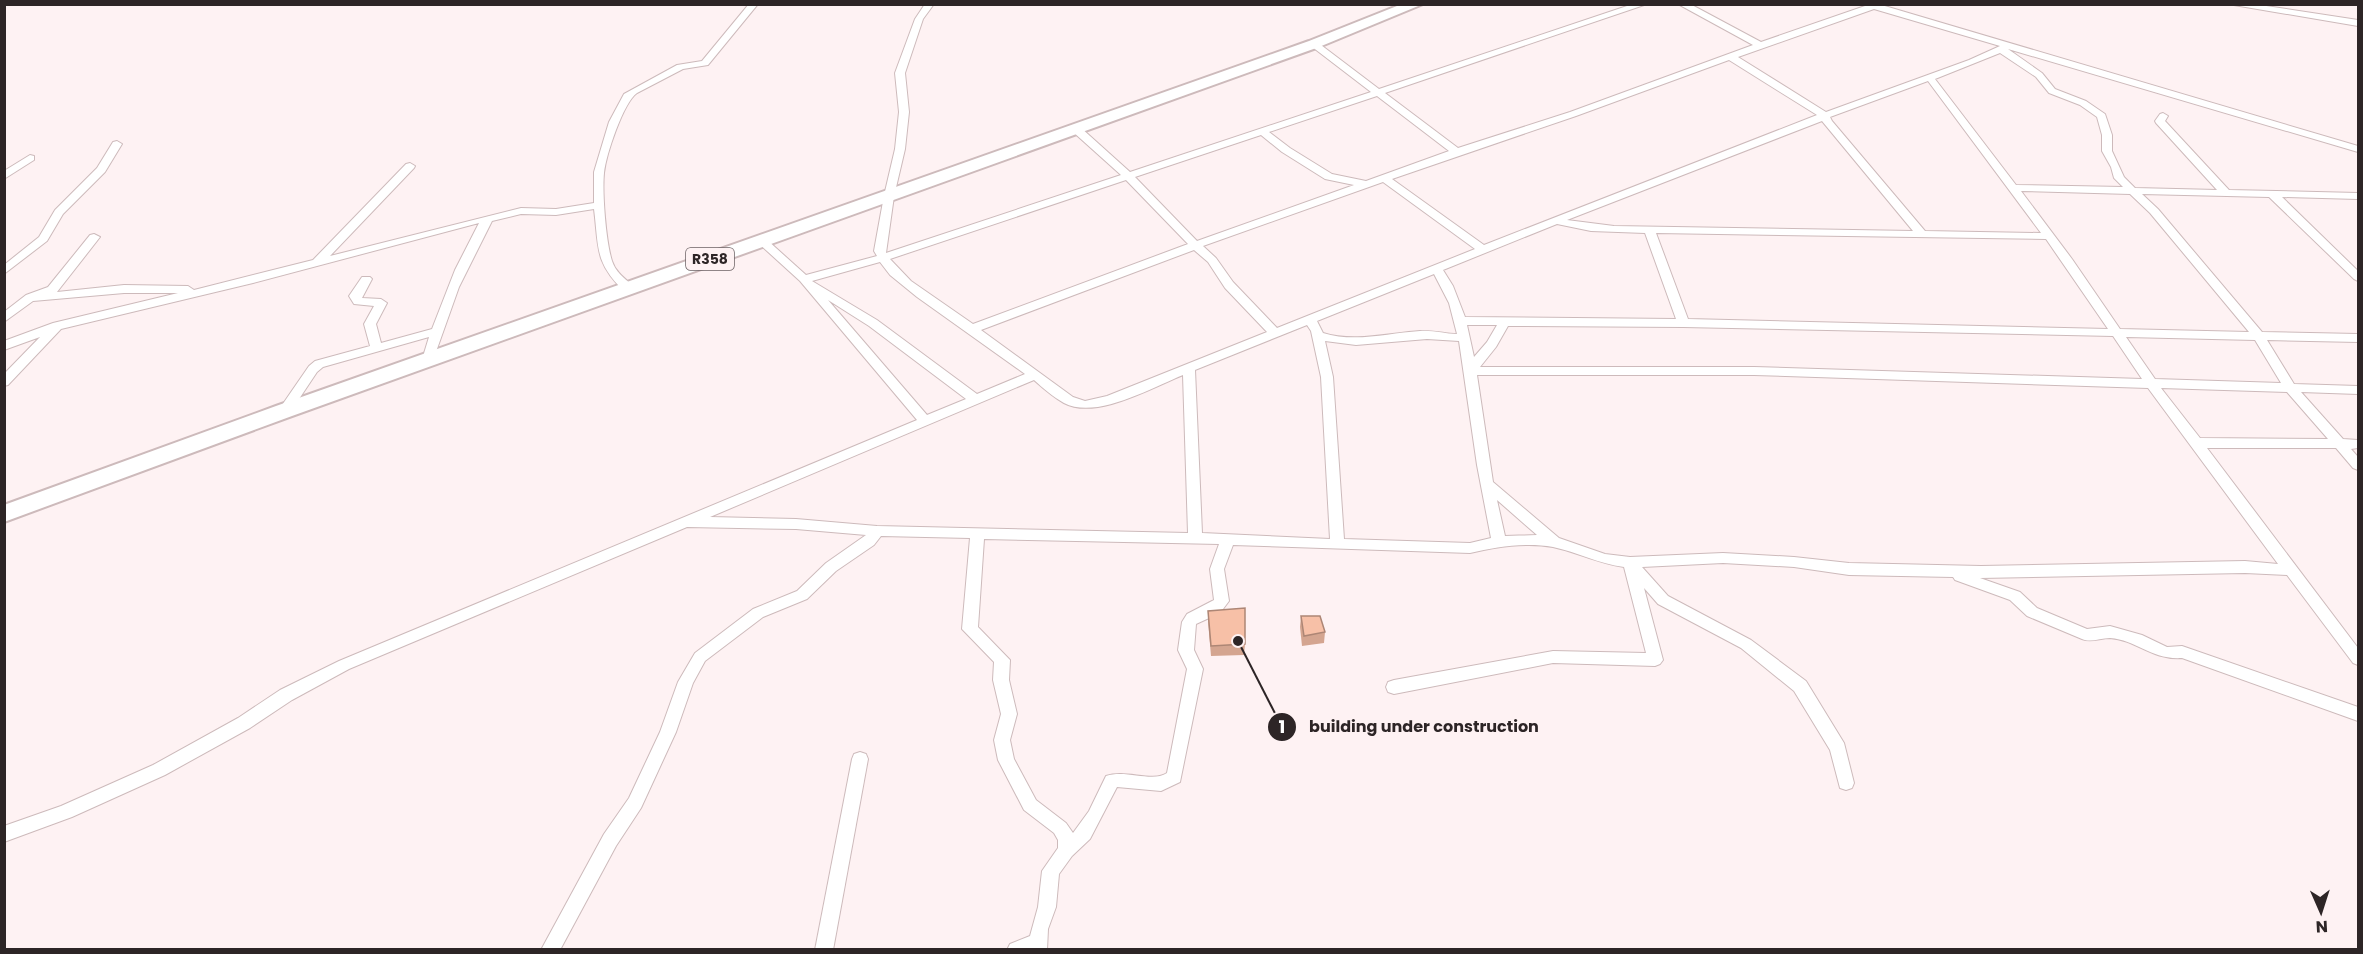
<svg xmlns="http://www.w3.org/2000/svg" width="2363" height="954" font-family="Poppins,sans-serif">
<rect width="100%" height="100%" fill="#fef2f3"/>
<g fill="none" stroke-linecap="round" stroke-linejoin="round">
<defs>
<g id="street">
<path d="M749 4H758L708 65 683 69 637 93C623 103 606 155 604 173 602 193 606 242 612 261 615 271 624 278 632 285L634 288 632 291H624C594 262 599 247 594 209L556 215 521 214 492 221 459 287 432 363 428 364 422 360 429 337 323 367 317 372 289 414H279L278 411 309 366 315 361 370 346 364 324 374 306 354 304 349 296 362 277H370L372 279 362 298 381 299 387 303 376 324 381 343 432 329 455 270 479 223 253 283 61 329 8 385 4 386V374L40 337 4 350V341L53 323 178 293H124L33 301 4 322V312L26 295 48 287 90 235 94 234 100 237 57 292 124 285 188 286 194 290 313 260 406 164 410 163 415 166 414 168 330 256 521 208 556 209 594 203V172L609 122 624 94 677 65 702 61Z"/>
<path d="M925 4H934L923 19 905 73 909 112 905 149 894 196 886 253 1121 175 1072 131V127H1080L1130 172 1371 92 1311 46V42H1317L1379 89 1633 4H1647L1385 93 1458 148 1570 112 1753 45 1678 4H1690L1761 42 1865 6 1863 4H1878L2358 146V152L2008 49 2042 73 2055 89 2086 101 2105 114 2112 135V151L2124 177 2135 188 2217 190 2156 123 2155 121 2160 114 2163 113 2168 116 2165 121 2229 190 2358 193V199L2282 197 2358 271V281L2354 279 2269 197 2142 194 2158 209 2262 332 2358 334V342L2267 340 2294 384 2358 386V394L2301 392 2343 439 2358 440V448L2351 449 2358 457V470L2353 468 2336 448H2207L2358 648V665L2353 663 2287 575 2245 573 1980 578 2020 592 2037 608 2087 629 2110 626 2142 635 2167 647 2182 646 2358 707V721L2182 658C2151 660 2137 640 2110 638 2100 638 2091 643 2082 639L2027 616 2010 600 1955 580 1953 577 1849 575 1794 567 1723 563 1642 567 1668 596 1751 640 1806 681 1844 743 1854 783 1852 788 1846 790 1840 788 1830 750 1794 691 1741 648 1658 604 1644 588 1663 660 1660 664 1655 666 1553 663 1394 694 1388 692 1386 687 1388 682 1394 680 1553 651 1646 653 1624 567C1599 564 1577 552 1553 547 1525 542 1497 547 1470 553L1233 545 1224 569 1229 601 1220 613 1196 624 1194 650 1203 669 1180 782 1161 791 1117 787 1090 839 1072 856 1059 874 1056 907 1048 929 1047 950H1007L1010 944 1030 936 1038 907 1042 871 1058 848V840L1054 833 1024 810 998 760 994 740 1001 714 993 680 994 662 962 629 970 538 881 536 874 545 836 571 807 599 763 617 705 661 693 683 676 732 641 808 616 846 560 950H541L604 834 629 798 660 732 678 682 695 653 753 609 797 591 826 563 866 535 796 529 687 527 349 669 292 700 250 728 165 775 72 817 4 842V826L61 806 153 765 238 718 280 690 339 661 917 420 800 281 756 241 758 239H766L806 275 877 256 874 251 884 196 895 149 899 112 895 73 915 19ZM1874 9 2000 46 1969 60 1826 112 1738 57ZM2000 53 2036 77 2049 93 2080 105 2097 117 2102 135V151L2111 167 2114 178 2123 187 2016 185 1935 79ZM1729 60 1817 115 1484 245 1392 179 1576 116ZM1928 81 2041 233 1925 231 1832 121 1830 117ZM1377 96 1449 151 1366 181 1332 174 1290 148 1269 132ZM1822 121 1913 231 1614 226 1567 220ZM1261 135 1282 152 1325 179 1354 185 1197 241 1135 177ZM1126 180 1188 244 973 324 911 281 890 259ZM1383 182 1475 249 1277 328 1233 282 1216 258 1203 246ZM2021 191 2130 194 2150 213 2249 332 2120 329 2072 259ZM1557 224 1591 231 1645 233 1676 319 1465 317 1453 286 1443 270ZM1656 233 2046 239 2108 329 1688 319ZM1194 250 1208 262 1225 288 1267 332 1107 396 1085 401 1073 397 981 330ZM880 262 890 275 917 297 1025 374 977 394 877 320 812 281ZM1434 274 1449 303 1457 334C1445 334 1433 330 1420 331 1388 333 1355 343 1323 333L1317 321ZM828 300 869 326 966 399 927 415ZM1307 325 1311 331 1321 377 1330 539 1202 533 1195 370ZM1467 325H1497L1487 342 1474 357ZM1508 326 1683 327 2113 336 2142 379 1754 367H1480L1496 347ZM2126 337 2255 340 2281 383 2155 379ZM1427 339 1459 341 1477 465 1491 538 1470 543 1344 539 1333 377 1325 341 1356 345ZM1183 375 1188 533 877 526 796 519 710 517 1034 380C1043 388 1053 397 1064 403 1096 420 1151 388 1183 375ZM1477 375H1754L2148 388 2278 564 2245 561 1981 566 1849 563 1794 557 1723 553 1630 557 1605 554 1559 538 1493 482ZM2161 388 2287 392 2328 439 2200 438ZM1497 500 1537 535 1505 536ZM984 539 1219 544 1210 569 1214 600 1187 614 1182 622 1178 650 1187 669 1167 773C1152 783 1126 769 1106 776L1089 811 1073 833 1066 823 1036 800 1014 759 1010 740 1017 714 1009 680 1010 660 978 627Z"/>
<path d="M2228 4H2253L2358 20V26Z"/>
<path d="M117 141 122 144 105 172 63 214 47 241 4 274V265L39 237 55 210 97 168 113 142Z"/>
<path d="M30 155 34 156V160L4 179V171Z"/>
<path d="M860 752 866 754 868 759 833 950H815L852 759 854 754Z"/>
</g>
<path id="primary" d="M1402 4H1423L1319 47 292 416 4 522V505L276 406 1309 41Z"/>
</defs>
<!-- street casing -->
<use href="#street" stroke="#cdbabb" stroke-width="2"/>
<!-- primary casing -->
<use href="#primary" stroke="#cdbabb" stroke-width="4"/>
<!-- street -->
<use href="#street" fill="#fff" fill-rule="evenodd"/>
<!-- primary -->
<use href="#primary" fill="#fff" fill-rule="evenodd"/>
</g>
<!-- wall -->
<g fill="#d4a590">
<path d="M1208 611 1245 644 1244 655 1211 656 1208 621Z"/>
<path d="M1301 616 1325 632 1324 643 1302 646 1300 627Z"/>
</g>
<!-- building -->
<g fill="#f7c0a7" stroke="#ad8675" stroke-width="1.5">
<path d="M1245 608V644L1211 646 1208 611Z"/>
<path d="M1301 616H1320L1325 632 1304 636Z"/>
</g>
<g text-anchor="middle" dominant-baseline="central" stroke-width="4.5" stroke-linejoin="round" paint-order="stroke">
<!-- shield labels -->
<rect fill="#fef2f3" stroke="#6c6264" stroke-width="1.5" x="686" y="248" width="48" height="22" rx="4.5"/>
<g font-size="14" font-weight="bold" fill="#2d2526">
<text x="710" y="259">R358</text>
</g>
</g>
<!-- callouts -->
<path fill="none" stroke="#2d2526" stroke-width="2" d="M1238 641L1282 727"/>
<g fill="#2d2526" stroke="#fef2f3" stroke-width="2">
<circle cx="1238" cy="641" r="6"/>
<circle cx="1282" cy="727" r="15"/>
</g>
<g font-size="18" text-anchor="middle" font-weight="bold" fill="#fff">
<text x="1282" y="733">1</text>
</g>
<g font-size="16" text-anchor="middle" font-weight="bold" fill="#2d2526" stroke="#fef2f3" stroke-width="4.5" stroke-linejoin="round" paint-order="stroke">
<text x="1424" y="732">building under construction</text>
</g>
<!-- border -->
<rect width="2363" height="954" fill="none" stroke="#2d2526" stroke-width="12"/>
<!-- north arrow -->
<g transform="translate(2321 912) rotate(177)" stroke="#fef2f3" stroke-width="4.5" paint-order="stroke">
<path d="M0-4.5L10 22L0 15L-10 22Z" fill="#2d2526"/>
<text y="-9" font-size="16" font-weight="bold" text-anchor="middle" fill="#2d2526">N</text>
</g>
</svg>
